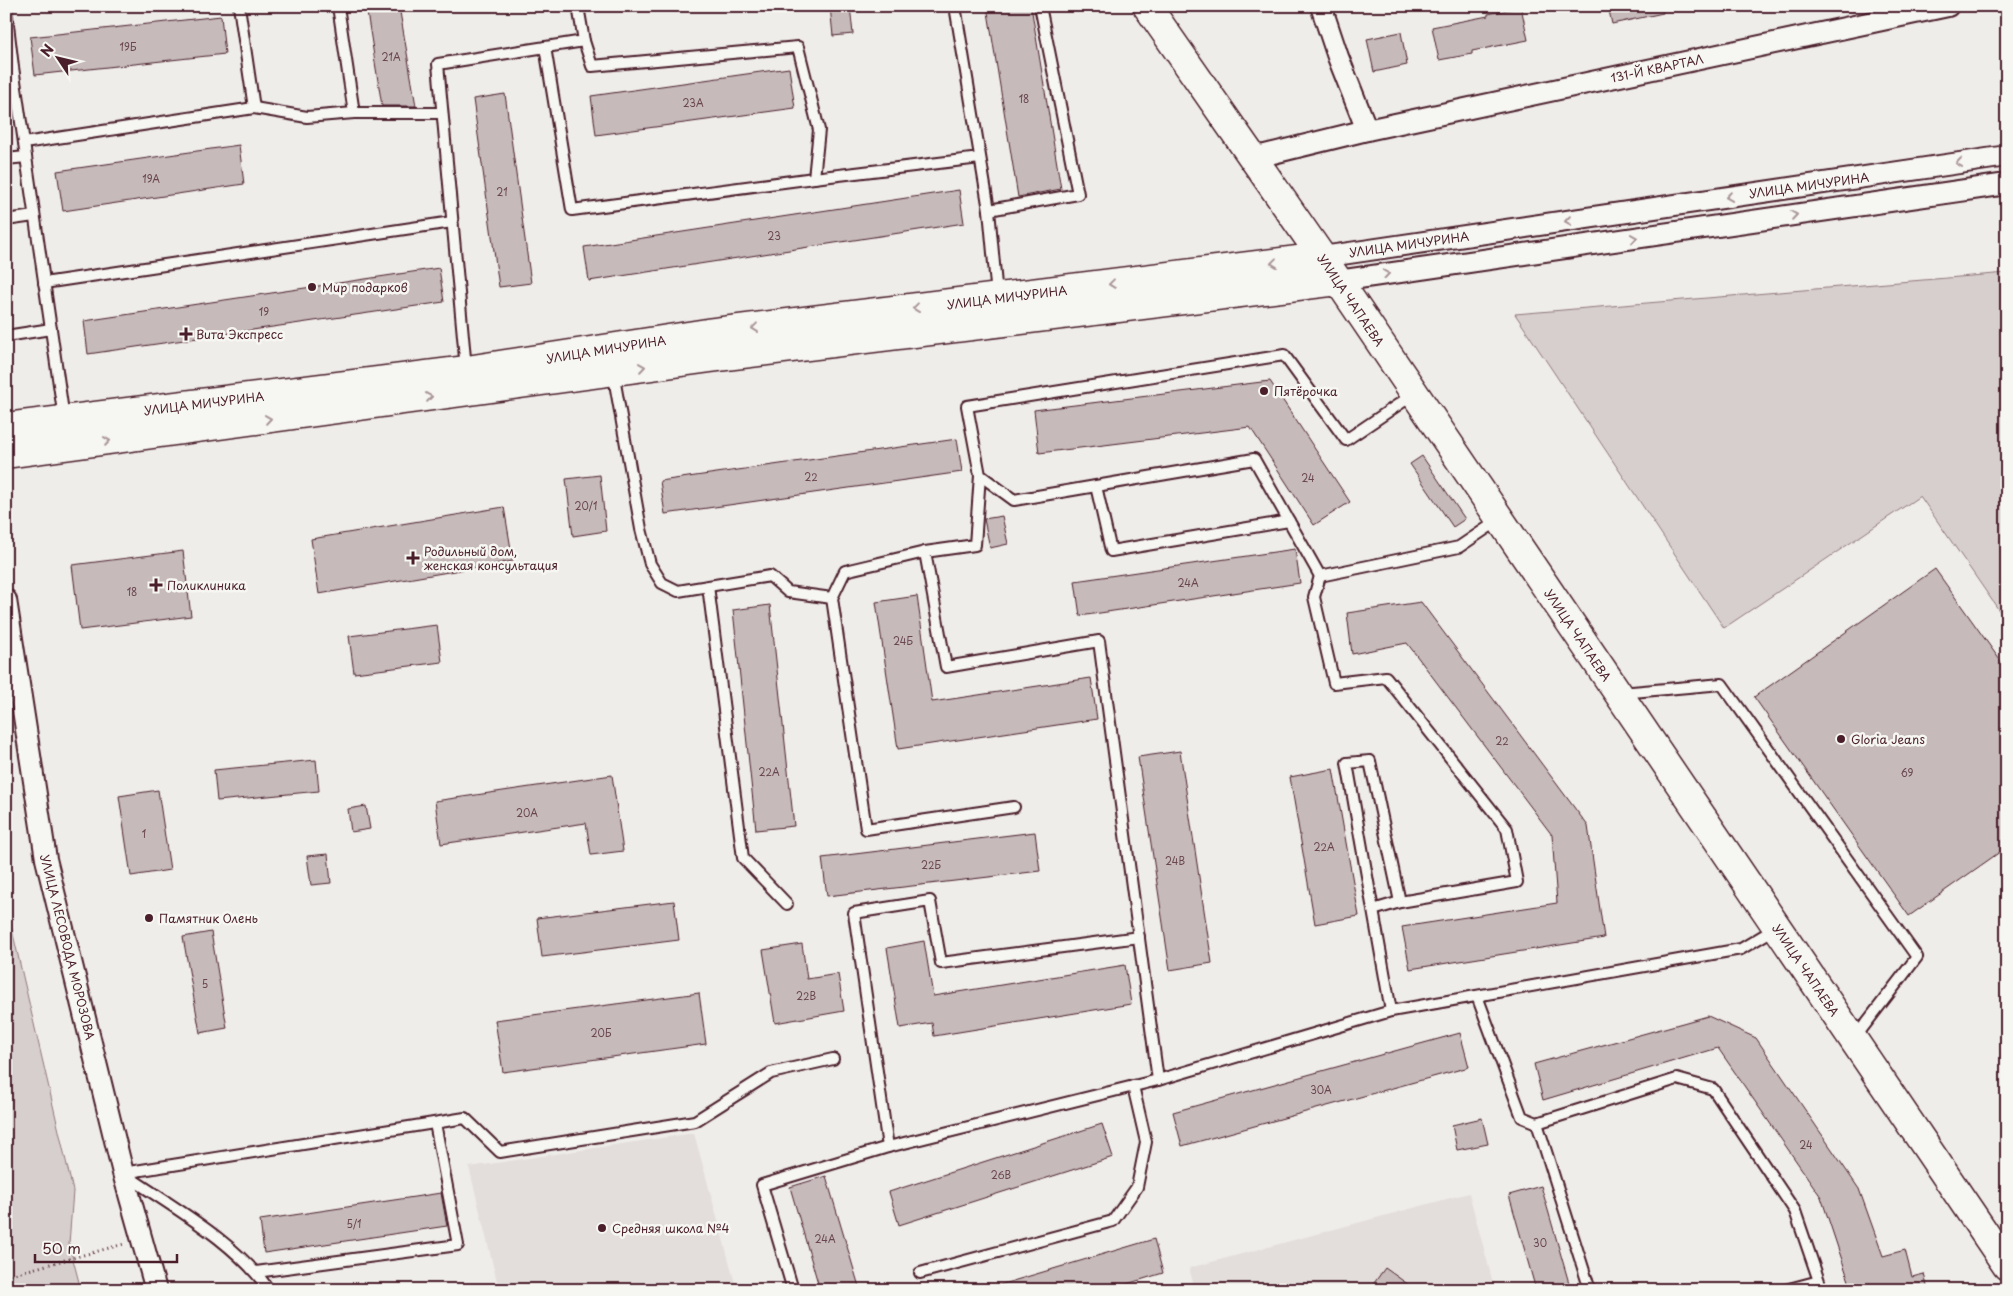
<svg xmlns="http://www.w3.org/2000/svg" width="2013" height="1296" font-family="'Playpen Sans',sans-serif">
<rect width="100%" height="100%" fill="#efedea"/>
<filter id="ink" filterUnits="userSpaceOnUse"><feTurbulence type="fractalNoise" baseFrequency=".02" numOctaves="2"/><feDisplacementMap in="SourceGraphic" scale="10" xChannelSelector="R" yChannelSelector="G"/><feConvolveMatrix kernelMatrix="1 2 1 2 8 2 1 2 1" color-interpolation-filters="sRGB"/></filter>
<g filter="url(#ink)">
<!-- built -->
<g fill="#e3dedc">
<path d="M694 1133 737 1290H499L469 1167Z"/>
<path d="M1469 1193 1495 1290H1195L1189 1268Z"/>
</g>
<!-- green -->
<g fill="#d7cfce" stroke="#90777c">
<path d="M2007 273V622L1920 496 1724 628 1515 314Z"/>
<path d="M6 904 73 1191 69 1244 81 1290H6Z"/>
</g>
<!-- building -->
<g fill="#c6babb" stroke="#4a1f2b">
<path d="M366 6H399L416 106H382Z"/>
<path d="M830 6H850L853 34 833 36Z"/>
<path d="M987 6H1031L1061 189 1018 197Z"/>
<path d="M1608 6H1662L1663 13 1612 24Z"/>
<path d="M1521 7 1528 40 1472 51V54L1439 60 1432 27 1488 16V14Z"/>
<path d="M221 16 225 54 35 75 30 37Z"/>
<path d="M1401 32 1407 65 1374 72 1367 39Z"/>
<path d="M789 68 795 108 596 135 591 96Z"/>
<path d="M505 94 531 283 499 287 473 99Z"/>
<path d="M239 145 244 184 63 211 57 171Z"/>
<path d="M959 190 964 223 589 281 584 247Z"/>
<path d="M439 268 444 302 88 354 84 321Z"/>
<path d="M1270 381 1350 502 1314 525 1250 427 1039 453 1034 410Z"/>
<path d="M957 439 962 472 665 514 660 481Z"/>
<path d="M1422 456 1465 519 1453 527 1410 464Z"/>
<path d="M600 475 606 531 573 536 566 479Z"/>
<path d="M504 507 513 561 319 594 311 539Z"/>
<path d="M1002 516 1008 544 990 548 984 519Z"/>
<path d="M1295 549 1300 583 1080 616 1075 581Z"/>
<path d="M183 551 191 616 80 630 72 565Z"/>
<path d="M1935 569 2007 670V847L1909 916 1754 697Z"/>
<path d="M917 596 932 702 1091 678 1097 719 898 749 876 602Z"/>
<path d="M1421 602 1588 826 1604 938 1410 969 1402 927 1557 903 1552 835 1407 643 1352 654 1347 613Z"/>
<path d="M770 605 794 826 756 830 733 610Z"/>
<path d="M437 625 442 662 354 673 349 636Z"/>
<path d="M1180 751 1212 963 1170 970 1138 757Z"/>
<path d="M316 760 319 791 217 801 214 770Z"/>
<path d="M1333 769 1359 916 1315 924 1290 777Z"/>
<path d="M612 775 623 851 591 855 586 823 441 844 435 801Z"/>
<path d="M158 790 170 870 131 876 119 796Z"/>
<path d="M366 806 370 829 351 832 348 809Z"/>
<path d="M1035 832 1040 871 827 896 822 858Z"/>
<path d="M328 854 331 883 311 885 307 856Z"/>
<path d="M674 901 679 940 542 957 537 918Z"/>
<path d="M211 932 227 1028 200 1033 183 937Z"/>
<path d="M924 941 933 996 1125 965 1131 1004 934 1036 932 1023 900 1028 887 948Z"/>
<path d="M802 944 807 979 838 974 844 1011 775 1023 763 950Z"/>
<path d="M699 993 706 1044 503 1072 495 1020Z"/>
<path d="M1708 1016 1756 1038 1859 1189 1883 1256 1905 1250 1912 1277 1924 1274 1928 1290H1852L1821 1197 1718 1048 1543 1100 1534 1064Z"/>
<path d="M1460 1033 1469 1067 1182 1146 1173 1112Z"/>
<path d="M1482 1118 1488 1144 1457 1150 1452 1125Z"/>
<path d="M1102 1124 1113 1157 899 1225 889 1192Z"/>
<path d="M826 1176 860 1290H820L790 1187Z"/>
<path d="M1541 1186 1571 1290H1536L1509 1195Z"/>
<path d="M441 1193 447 1226 264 1253 260 1220Z"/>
<path d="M1154 1239 1163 1273 1107 1290H996V1286Z"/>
<path d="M1385 1268 1416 1290H1369Z"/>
</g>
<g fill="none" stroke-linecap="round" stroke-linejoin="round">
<defs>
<g id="lane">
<path d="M239 6 254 108"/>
<path d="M338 6 354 113H442"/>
<path d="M955 6 989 210"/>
<path d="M6 8 13 67 64 419"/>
<path d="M545 47 572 210 814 178 819 130 798 47 592 66 584 41"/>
<path d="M24 143 254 108 307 117 354 113"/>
<path d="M6 159 26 157"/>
<path d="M814 178 980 158"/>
<path d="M6 220 34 216"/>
<path d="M44 283 452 222"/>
<path d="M997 296 989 210 1078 194 1040 6"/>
<path d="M6 336 51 329"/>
<path d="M466 369 438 64 584 41 578 6"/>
<path d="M613 372 641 529 650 564 662 583 678 591 770 576 788 592 832 598"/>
<path d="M1414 394 1346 440 1284 355 967 406 980 475 1014 500 1254 459 1320 576 1459 547 1499 520"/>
<path d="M980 475 975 545 925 552 946 667 1099 641 1158 1080 1391 1011"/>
<path d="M1096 486 1111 551 1289 521"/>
<path d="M925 552 845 571 832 598 866 829 1014 807"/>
<path d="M1320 576 1314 597 1334 683 1386 677 1507 829 1517 882 1400 902 1373 910 1391 1011 1741 949 1776 928"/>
<path d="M708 586 743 858 787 904"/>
<path d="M1621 693 1722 684 1917 957 1854 1039"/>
<path d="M1373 910 1347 763 1370 761 1400 902"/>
<path d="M1139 937 941 963 930 901 854 913 888 1147 1158 1080"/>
<path d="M1477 996 1522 1117 1537 1123 1677 1079 1713 1089 1795 1211 1819 1281 1785 1290"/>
<path d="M1537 1123 1590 1290"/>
<path d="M123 1173 465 1118 500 1152 695 1121 771 1073 833 1059"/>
<path d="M126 1175C174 1208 236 1242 269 1290"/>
<path d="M256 1272 458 1245 435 1123"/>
<path d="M920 1273 1113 1221 1137 1187 1146 1142 1133 1086"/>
<path d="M793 1290 762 1185 888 1147"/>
</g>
<g id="street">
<path d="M1321 6 1338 57 1367 130"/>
<path d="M1253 158 1367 130 1948 6"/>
<path d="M1322 257 2007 156"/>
<path d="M1338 281 2007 184"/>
<path d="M6 600 46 859 123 1173 156 1290"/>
</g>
<g id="secondary">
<path d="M1147 6 1322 257 2007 1266"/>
<path d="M6 427 467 370 707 333 1322 257"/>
<path d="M6 454 711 358 1338 281"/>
</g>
</defs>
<!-- lane casing -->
<use href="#lane" stroke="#4a1f2b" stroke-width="14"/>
<!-- street casing -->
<use href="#street" stroke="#4a1f2b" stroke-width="24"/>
<!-- secondary casing -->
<use href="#secondary" stroke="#4a1f2b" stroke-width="31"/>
<!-- path -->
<path stroke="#4a1f2b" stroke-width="3" stroke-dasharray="1 4" stroke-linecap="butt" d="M6 1276 124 1244"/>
<!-- lane -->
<use href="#lane" stroke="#f6f6f2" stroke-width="10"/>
<!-- street -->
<use href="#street" stroke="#f6f6f2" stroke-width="20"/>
<!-- secondary -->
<use href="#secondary" stroke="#f6f6f2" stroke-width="28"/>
</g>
<!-- one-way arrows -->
<defs><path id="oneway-chevron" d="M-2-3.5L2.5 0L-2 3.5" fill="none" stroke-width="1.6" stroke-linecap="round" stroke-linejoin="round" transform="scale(1.25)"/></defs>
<g stroke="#a99598">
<use href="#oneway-chevron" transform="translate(1959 163) rotate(172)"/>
<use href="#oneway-chevron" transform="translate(1729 197) rotate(172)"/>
<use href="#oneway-chevron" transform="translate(1794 215) rotate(-8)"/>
<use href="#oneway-chevron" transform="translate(1568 221) rotate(172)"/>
<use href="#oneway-chevron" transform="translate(1634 238) rotate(-8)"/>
<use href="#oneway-chevron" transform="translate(1274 263) rotate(173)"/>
<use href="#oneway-chevron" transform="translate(1386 274) rotate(-8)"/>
<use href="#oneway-chevron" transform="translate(1112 284) rotate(173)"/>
<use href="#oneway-chevron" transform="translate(916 308) rotate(173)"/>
<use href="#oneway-chevron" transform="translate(755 328) rotate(173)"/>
<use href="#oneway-chevron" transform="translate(642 367) rotate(-8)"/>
<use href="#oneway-chevron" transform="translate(429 397) rotate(-8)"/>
<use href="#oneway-chevron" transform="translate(268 419) rotate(-8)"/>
<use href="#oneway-chevron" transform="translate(107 441) rotate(-8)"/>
</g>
</g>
<!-- markers -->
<g fill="#4a1f2b" stroke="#f6f6f2" stroke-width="2">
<circle cx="312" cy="287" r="5"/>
<path d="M183.5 326.5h5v5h5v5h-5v5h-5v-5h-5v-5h5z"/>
<circle cx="1264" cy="391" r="5"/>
<path d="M410.5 550.5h5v5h5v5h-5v5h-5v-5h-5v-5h5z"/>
<path d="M153.5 577.5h5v5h5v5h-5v5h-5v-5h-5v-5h5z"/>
<circle cx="1841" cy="739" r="5"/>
<circle cx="149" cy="918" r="5"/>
<circle cx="602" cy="1228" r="5"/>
</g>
<g text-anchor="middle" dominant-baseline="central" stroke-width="5" stroke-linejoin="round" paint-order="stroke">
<!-- number labels -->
<g font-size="10" fill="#69464f">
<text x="128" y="46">19Б</text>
<text x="391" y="56">21А</text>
<text x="1024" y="98">18</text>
<text x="693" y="102">23А</text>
<text x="151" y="178">19А</text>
<text x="502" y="191">21</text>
<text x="774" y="235">23</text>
<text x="264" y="311">19</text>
<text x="811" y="476">22</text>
<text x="1308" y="477">24</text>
<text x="586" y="505">20/1</text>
<text x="1188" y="582">24А</text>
<text x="132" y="591">18</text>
<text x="903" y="640">24Б</text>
<text x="1502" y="740">22</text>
<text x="769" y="771">22А</text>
<text x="1907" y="772">69</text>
<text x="527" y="812">20А</text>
<text x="144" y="833">1</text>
<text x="1324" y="846">22А</text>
<text x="1175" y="860">24В</text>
<text x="931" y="864">22Б</text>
<text x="205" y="983">5</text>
<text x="806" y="995">22В</text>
<text x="601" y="1032">20Б</text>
<text x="1321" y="1089">30А</text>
<text x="1806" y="1144">24</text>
<text x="1001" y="1174">26В</text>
<text x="354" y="1223">5/1</text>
<text x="825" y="1238">24А</text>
<text x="1540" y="1242">30</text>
</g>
<!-- street labels -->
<g font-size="12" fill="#4a1f2b" stroke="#f6f6f2">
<text transform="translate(1657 68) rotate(-12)">131-Й КВАРТАЛ</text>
<text transform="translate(1809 185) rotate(-8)">УЛИЦА МИЧУРИНА</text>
<text transform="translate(1409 244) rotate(-8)">УЛИЦА МИЧУРИНА</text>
<text transform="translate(1007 297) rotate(-7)">УЛИЦА МИЧУРИНА</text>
<text transform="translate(1351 300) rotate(56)">УЛИЦА ЧАПАЕВА</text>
<text transform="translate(606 349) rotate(-9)">УЛИЦА МИЧУРИНА</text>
<text transform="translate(204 403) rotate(-7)">УЛИЦА МИЧУРИНА</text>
<text transform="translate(1578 635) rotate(56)">УЛИЦА ЧАПАЕВА</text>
<text transform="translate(68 947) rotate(76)">УЛИЦА ЛЕСОВОДА МОРОЗОВА</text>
<text transform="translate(1806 970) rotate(56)">УЛИЦА ЧАПАЕВА</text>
</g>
<!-- poi labels -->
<g font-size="12" fill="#4a1f2b" stroke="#f6f6f2" text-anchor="start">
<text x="322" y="287">Мир подарков</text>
<text x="196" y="334">Вита Экспресс</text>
<text x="1274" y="391">Пятёрочка</text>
<text x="424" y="551">Родильный дом,<tspan x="424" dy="14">женская консультация</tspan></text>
<text x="167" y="585">Поликлиника</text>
<text x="1851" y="739">Gloria Jeans</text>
<text x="159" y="918">Памятник Олень</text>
<text x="612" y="1228">Средняя школа №4</text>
</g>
</g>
<!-- margin -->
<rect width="2013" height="1296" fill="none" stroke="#f6f6f2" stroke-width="25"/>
<rect x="12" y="12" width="1988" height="1271" fill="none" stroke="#4a1f2b" stroke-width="2" filter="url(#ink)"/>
<!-- north arrow -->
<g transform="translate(58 58) rotate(305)" stroke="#f6f6f2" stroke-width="4" paint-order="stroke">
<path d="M0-4L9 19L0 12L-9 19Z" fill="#4a1f2b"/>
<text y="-8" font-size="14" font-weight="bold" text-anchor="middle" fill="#4a1f2b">N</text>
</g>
<!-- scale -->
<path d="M35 1254v8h142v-8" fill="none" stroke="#4a1f2b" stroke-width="2.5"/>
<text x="42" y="1254" font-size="15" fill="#4a1f2b" stroke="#f6f6f2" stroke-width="4" paint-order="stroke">50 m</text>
</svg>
